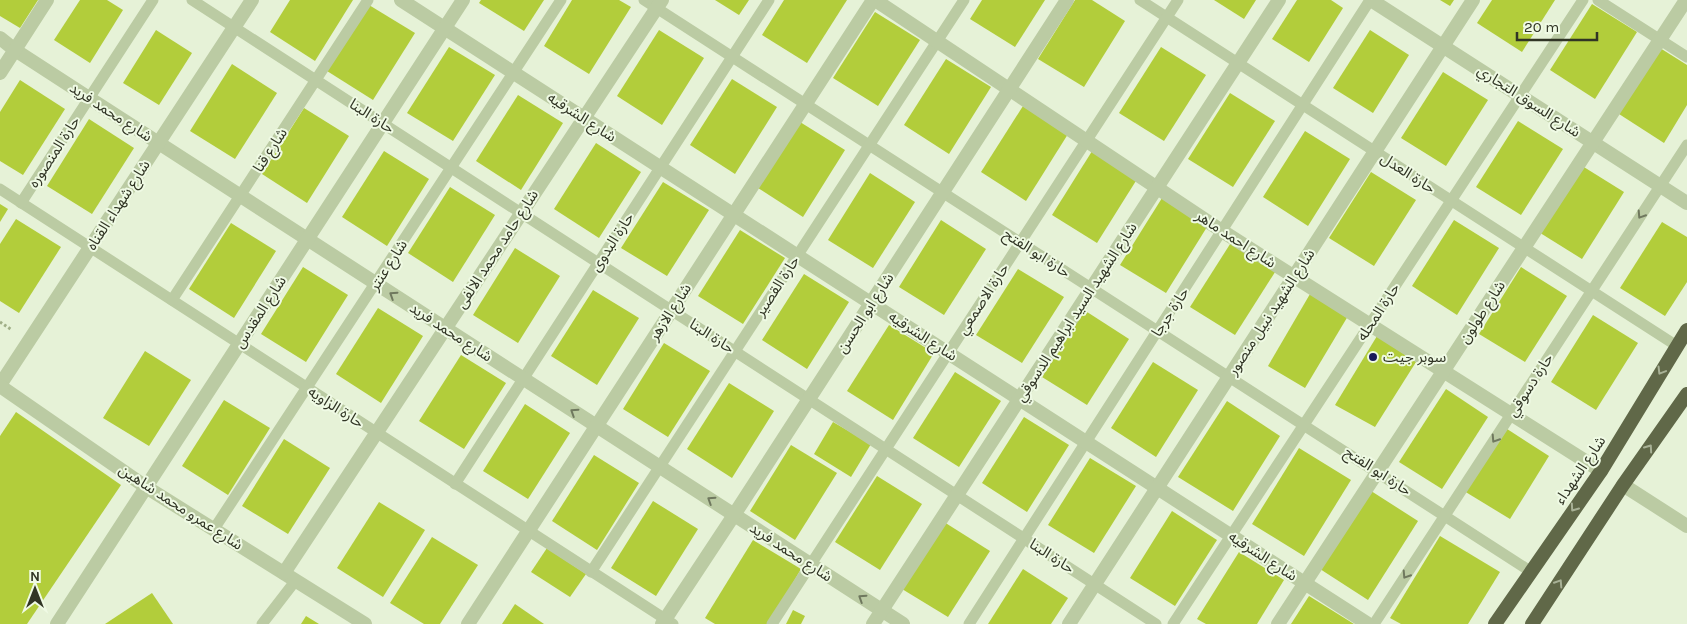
<svg xmlns="http://www.w3.org/2000/svg" width="1687" height="624" font-family="Karla,'Noto Sans Arabic',sans-serif">
<rect width="100%" height="100%" fill="#e6f2d7"/>
<!-- building -->
<g fill="#b2cd3b">
<path d="M0 0H38L20 28 0 16Z"/>
<path d="M80 0H107L123 10 90 63 54 40Z"/>
<path d="M290 0H353L315 61 270 32Z"/>
<path d="M481 0H544L524 31 479 3Z"/>
<path d="M572 0H619L631 7 589 74 544 46Z"/>
<path d="M715 0H749L739 15Z"/>
<path d="M784 0H847L807 63 762 35Z"/>
<path d="M982 0H1045L1015 47 970 19Z"/>
<path d="M1075 0H1092L1125 21 1084 87 1038 59Z"/>
<path d="M1214 0H1256L1244 19Z"/>
<path d="M1297 0H1331L1343 8 1309 62 1272 39Z"/>
<path d="M1440 0H1454L1450 6Z"/>
<path d="M1492 0H1555L1522 52 1477 23Z"/>
<path d="M1592 4 1637 32 1595 99 1550 70Z"/>
<path d="M369 5 415 33 373 100 327 71Z"/>
<path d="M875 12 920 40 878 106 833 78Z"/>
<path d="M156 30 192 53 159 105 123 83Z"/>
<path d="M659 30 704 58 662 125 617 96Z"/>
<path d="M1370 30 1409 55 1373 113 1333 88Z"/>
<path d="M449 47 495 75 453 141 407 113Z"/>
<path d="M1161 47 1206 75 1164 141 1119 113Z"/>
<path d="M1660 48 1687 65V105L1664 143 1619 114Z"/>
<path d="M946 59 991 87 949 154 904 125Z"/>
<path d="M232 64 277 93 235 159 190 131Z"/>
<path d="M1443 72 1488 100 1446 166 1401 138Z"/>
<path d="M732 79 777 107 735 174 690 145Z"/>
<path d="M20 80 65 109 23 175 0 161V112Z"/>
<path d="M1230 93 1275 121 1233 187 1188 159Z"/>
<path d="M518 95 563 123 521 190 476 161Z"/>
<path d="M1023 106 1068 134 1026 201 981 172Z"/>
<path d="M304 108 349 136 307 203 262 174Z"/>
<path d="M89 119 134 148 92 214 47 186Z"/>
<path d="M1518 121 1563 149 1521 215 1476 187Z"/>
<path d="M800 122 845 150 803 217 758 188Z"/>
<path d="M1305 131 1350 159 1308 226 1263 197Z"/>
<path d="M596 143 641 172 599 238 554 209Z"/>
<path d="M1094 148 1139 176 1097 243 1052 215Z"/>
<path d="M384 151 429 179 387 246 342 217Z"/>
<path d="M1579 164 1624 192 1582 259 1537 231Z"/>
<path d="M1371 172 1416 200 1374 266 1329 238Z"/>
<path d="M870 173 915 202 873 268 828 240Z"/>
<path d="M663 182 709 210 667 276 621 248Z"/>
<path d="M450 187 495 215 453 282 408 253Z"/>
<path d="M1162 198 1207 227 1166 293 1120 265Z"/>
<path d="M0 204 8 209 0 222Z"/>
<path d="M16 219 61 247 19 313 0 301V244Z"/>
<path d="M941 220 986 249 944 315 899 287Z"/>
<path d="M1454 220 1499 248 1457 315 1412 286Z"/>
<path d="M1662 222 1687 237V282L1665 316 1620 288Z"/>
<path d="M231 223 276 251 234 318 189 289Z"/>
<path d="M740 230 785 258 743 324 698 296Z"/>
<path d="M1232 241 1277 269 1235 335 1190 307Z"/>
<path d="M515 248 560 276 518 343 473 315Z"/>
<path d="M303 267 348 295 306 362 261 334Z"/>
<path d="M1521 267 1567 296 1525 362 1479 334Z"/>
<path d="M1018 269 1064 297 1022 363 976 335Z"/>
<path d="M804 274 849 302 807 369 762 340Z"/>
<path d="M593 290 639 318 597 385 551 356Z"/>
<path d="M1310 294 1348 316 1305 388 1268 366Z"/>
<path d="M378 308 423 336 381 403 336 374Z"/>
<path d="M1084 310 1129 339 1087 405 1042 377Z"/>
<path d="M1593 315 1638 343 1596 410 1551 382Z"/>
<path d="M889 325 934 353 893 420 847 391Z"/>
<path d="M1377 336 1416 362 1375 427 1335 405Z"/>
<path d="M664 343 710 371 668 437 623 409Z"/>
<path d="M145 351 191 380 149 446 103 418Z"/>
<path d="M461 355 506 383 464 449 419 421Z"/>
<path d="M1153 362 1198 390 1156 457 1111 428Z"/>
<path d="M955 372 1001 401 959 467 913 438Z"/>
<path d="M729 383 774 411 732 478 687 449Z"/>
<path d="M1446 389 1488 417 1442 489 1399 462Z"/>
<path d="M224 400 270 428 228 495 182 466Z"/>
<path d="M1227 401 1280 436 1233 511 1178 477Z"/>
<path d="M525 404 570 433 528 499 483 471Z"/>
<path d="M16 412 121 485 27 624H0V436Z"/>
<path d="M1024 417 1069 445 1027 512 982 483Z"/>
<path d="M833 422 871 444 851 477 814 454Z"/>
<path d="M1504 427 1549 456 1510 519 1464 491Z"/>
<path d="M284 439 330 468 288 534 242 506Z"/>
<path d="M791 445 837 473 795 540 750 511Z"/>
<path d="M1299 448 1351 480 1304 556 1252 524Z"/>
<path d="M594 455 639 483 597 550 552 521Z"/>
<path d="M1090 458 1136 486 1094 553 1048 525Z"/>
<path d="M877 476 922 504 880 570 835 542Z"/>
<path d="M1368 489 1418 521 1368 600 1320 569Z"/>
<path d="M653 501 698 529 656 596 611 568Z"/>
<path d="M379 502 425 530 383 597 337 568Z"/>
<path d="M1172 511 1217 540 1175 606 1130 578Z"/>
<path d="M944 522 990 551 948 617 902 589Z"/>
<path d="M1440 536 1500 572 1468 624H1401L1390 618Z"/>
<path d="M432 537 478 565 440 624H424L390 603Z"/>
<path d="M753 540 801 569 769 624H715L705 618Z"/>
<path d="M547 548 586 574 570 597 531 572Z"/>
<path d="M1239 552 1284 580 1257 624H1206L1197 619Z"/>
<path d="M1023 569 1068 598 1051 624H988Z"/>
<path d="M152 593 173 624H105Z"/>
<path d="M1309 596 1354 624H1291Z"/>
<path d="M515 604 544 624H502Z"/>
<path d="M793 610 805 616 801 624H786Z"/>
<path d="M306 616 319 624H301Z"/>
</g>
<g fill="none" stroke-linecap="round" stroke-linejoin="round">
<!-- path -->
<path stroke="#a0af87" stroke-width="3" stroke-dasharray="2.5 2.5" stroke-linecap="butt" d="M0 322 12 330"/>
<!-- service -->
<g stroke="#bbcba3" stroke-width="11">
<path d="M192 0 1156 624"/>
<path d="M644 0 1530 571"/>
<path d="M1140 0 1677 346"/>
<path d="M1598 0 1687 57"/>
<path d="M0 189 673 624"/>
<path d="M21 203 153 0"/>
<path d="M172 300 368 0"/>
<path d="M455 484 769 0"/>
<path d="M214 529 561 0"/>
<path d="M591 572 964 0"/>
<path d="M262 624 296 580"/>
<path d="M772 624 1178 0"/>
<path d="M969 624 1370 0"/>
<path d="M1173 624 1583 0"/>
<path d="M1374 624 1687 145"/>
</g>
<!-- minor -->
<g stroke="#bbcba3" stroke-width="14">
<path d="M401 0 1368 624"/>
<path d="M875 0 1222 231 1601 471"/>
<path d="M1371 0 1687 203"/>
<path d="M0 38 15 50 89 98 903 624"/>
<path d="M0 73 47 0"/>
<path d="M0 385 252 0"/>
<path d="M0 386 146 487 365 624"/>
<path d="M1623 485 1687 526"/>
<path d="M284 573 662 0"/>
<path d="M57 624 463 0"/>
<path d="M468 624 873 0"/>
<path d="M873 624 1279 0"/>
<path d="M1069 624 1473 0"/>
<path d="M1278 624 1686 0"/>
</g>
<!-- tertiary -->
<path stroke="#bbcba3" stroke-width="14" d="M662 624 734 515 1067 0"/>
<!-- trunk -->
<g stroke="#606848" stroke-width="14">
<path d="M1495 624 1601 471 1687 330"/>
<path d="M1532 624 1623 485 1687 394"/>
</g>
</g>
<!-- one-way arrows -->
<defs><path id="oneway-chevron" d="M-2-3.5L2.5 0L-2 3.5" fill="none" stroke-width="1.6" stroke-linecap="round" stroke-linejoin="round" transform="scale(1.25)"/></defs>
<g stroke="#6f785e">
<use href="#oneway-chevron" transform="translate(1641 215) rotate(123)"/>
<use href="#oneway-chevron" transform="translate(393 295) rotate(-147)"/>
<use href="#oneway-chevron" transform="translate(574 412) rotate(-147)"/>
<use href="#oneway-chevron" transform="translate(1495 439) rotate(123)"/>
<use href="#oneway-chevron" transform="translate(711 500) rotate(-147)"/>
<use href="#oneway-chevron" transform="translate(1406 575) rotate(123)"/>
<use href="#oneway-chevron" transform="translate(862 598) rotate(-147)"/>
</g>
<g stroke="#a8b196">
<use href="#oneway-chevron" transform="translate(1661 371) rotate(121)"/>
<use href="#oneway-chevron" transform="translate(1649 448) rotate(-55)"/>
<use href="#oneway-chevron" transform="translate(1574 508) rotate(125)"/>
<use href="#oneway-chevron" transform="translate(1559 583) rotate(-57)"/>
</g>
<!-- markers -->
<circle fill="#191959" stroke="#effae4" stroke-width="2" cx="1373" cy="357" r="5"/>
<g text-anchor="middle" dominant-baseline="central" stroke-width="4" stroke-linejoin="round" paint-order="stroke">
<!-- street labels -->
<g font-size="15" fill="#313525" stroke="#effae4">
<text transform="translate(1529 101) rotate(33)">شارع السوق التجاري</text>
<text transform="translate(111 112) rotate(33)">شارع محمد فريد</text>
<text transform="translate(372 116) rotate(33)">حارة البنا</text>
<text transform="translate(582 117) rotate(33)">شارع الشرقيه</text>
<text transform="translate(270 150) rotate(-57)">شارع قنا</text>
<text transform="translate(54 152) rotate(-57)">حارة المنصوره</text>
<text transform="translate(1408 173) rotate(33)">حارة العدل</text>
<text transform="translate(118 205) rotate(-57)">شارع شهداء القناه</text>
<text transform="translate(1236 239) rotate(33)">شارع احمد ماهر</text>
<text transform="translate(612 242) rotate(-57)">حارة البدوى</text>
<text transform="translate(497 249) rotate(-57)">شارع حامد محمد الالفى</text>
<text transform="translate(1037 253) rotate(33)">حارة ابو الفتح</text>
<text transform="translate(388 265) rotate(-57)">شارع عنتر</text>
<text transform="translate(777 286) rotate(-57)">حارة القصير</text>
<text transform="translate(983 299) rotate(-57)">حارة الاصمعي</text>
<text transform="translate(260 312) rotate(-57)">شارع المقدس</text>
<text transform="translate(670 312) rotate(-57)">شارع الازهر</text>
<text transform="translate(1076 312) rotate(-57)">شارع الشهيد السيد ابراهيم الدسوقي</text>
<text transform="translate(1170 312) rotate(-57)">حارة جرجا</text>
<text transform="translate(1271 312) rotate(-57)">شارع الشهيد نبيل منصور</text>
<text transform="translate(1378 312) rotate(-57)">حارة المحله</text>
<text transform="translate(1482 312) rotate(-57)">شارع طولون</text>
<text transform="translate(865 313) rotate(-57)">شارع ابو الحسن</text>
<text transform="translate(451 332) rotate(33)">شارع محمد فريد</text>
<text transform="translate(712 336) rotate(33)">حارة البنا</text>
<text transform="translate(923 336) rotate(33)">شارع الشرقيه</text>
<text transform="translate(1530 385) rotate(-57)">حارة دسوقي</text>
<text transform="translate(336 407) rotate(33)">حارة الزاويه</text>
<text transform="translate(1580 470) rotate(-56)">شارع الشهداء</text>
<text transform="translate(1378 471) rotate(33)">حارة ابو الفتح</text>
<text transform="translate(181 507) rotate(33)">شارع عمرو محمد شاهين</text>
<text transform="translate(791 552) rotate(33)">شارع محمد فريد</text>
<text transform="translate(1052 556) rotate(33)">حارة البنا</text>
<text transform="translate(1263 556) rotate(33)">شارع الشرقيه</text>
</g>
<!-- poi labels -->
<g font-size="15" fill="#313525" stroke="#effae4" text-anchor="start">
<text x="1383" y="357">سوبر جيت</text>
</g>
</g>
<!-- north arrow -->
<g transform="translate(35 589)" stroke="#effae4" stroke-width="4" paint-order="stroke">
<path d="M0-4L9 19L0 12L-9 19Z" fill="#313525"/>
<text y="-8" font-size="14" font-weight="bold" text-anchor="middle" fill="#313525">N</text>
</g>
<!-- scale -->
<path d="M1517 32v8h80v-8" fill="none" stroke="#313525" stroke-width="2.5"/>
<text x="1524" y="32" font-size="15" fill="#313525" stroke="#effae4" stroke-width="4" paint-order="stroke">20 m</text>
</svg>
